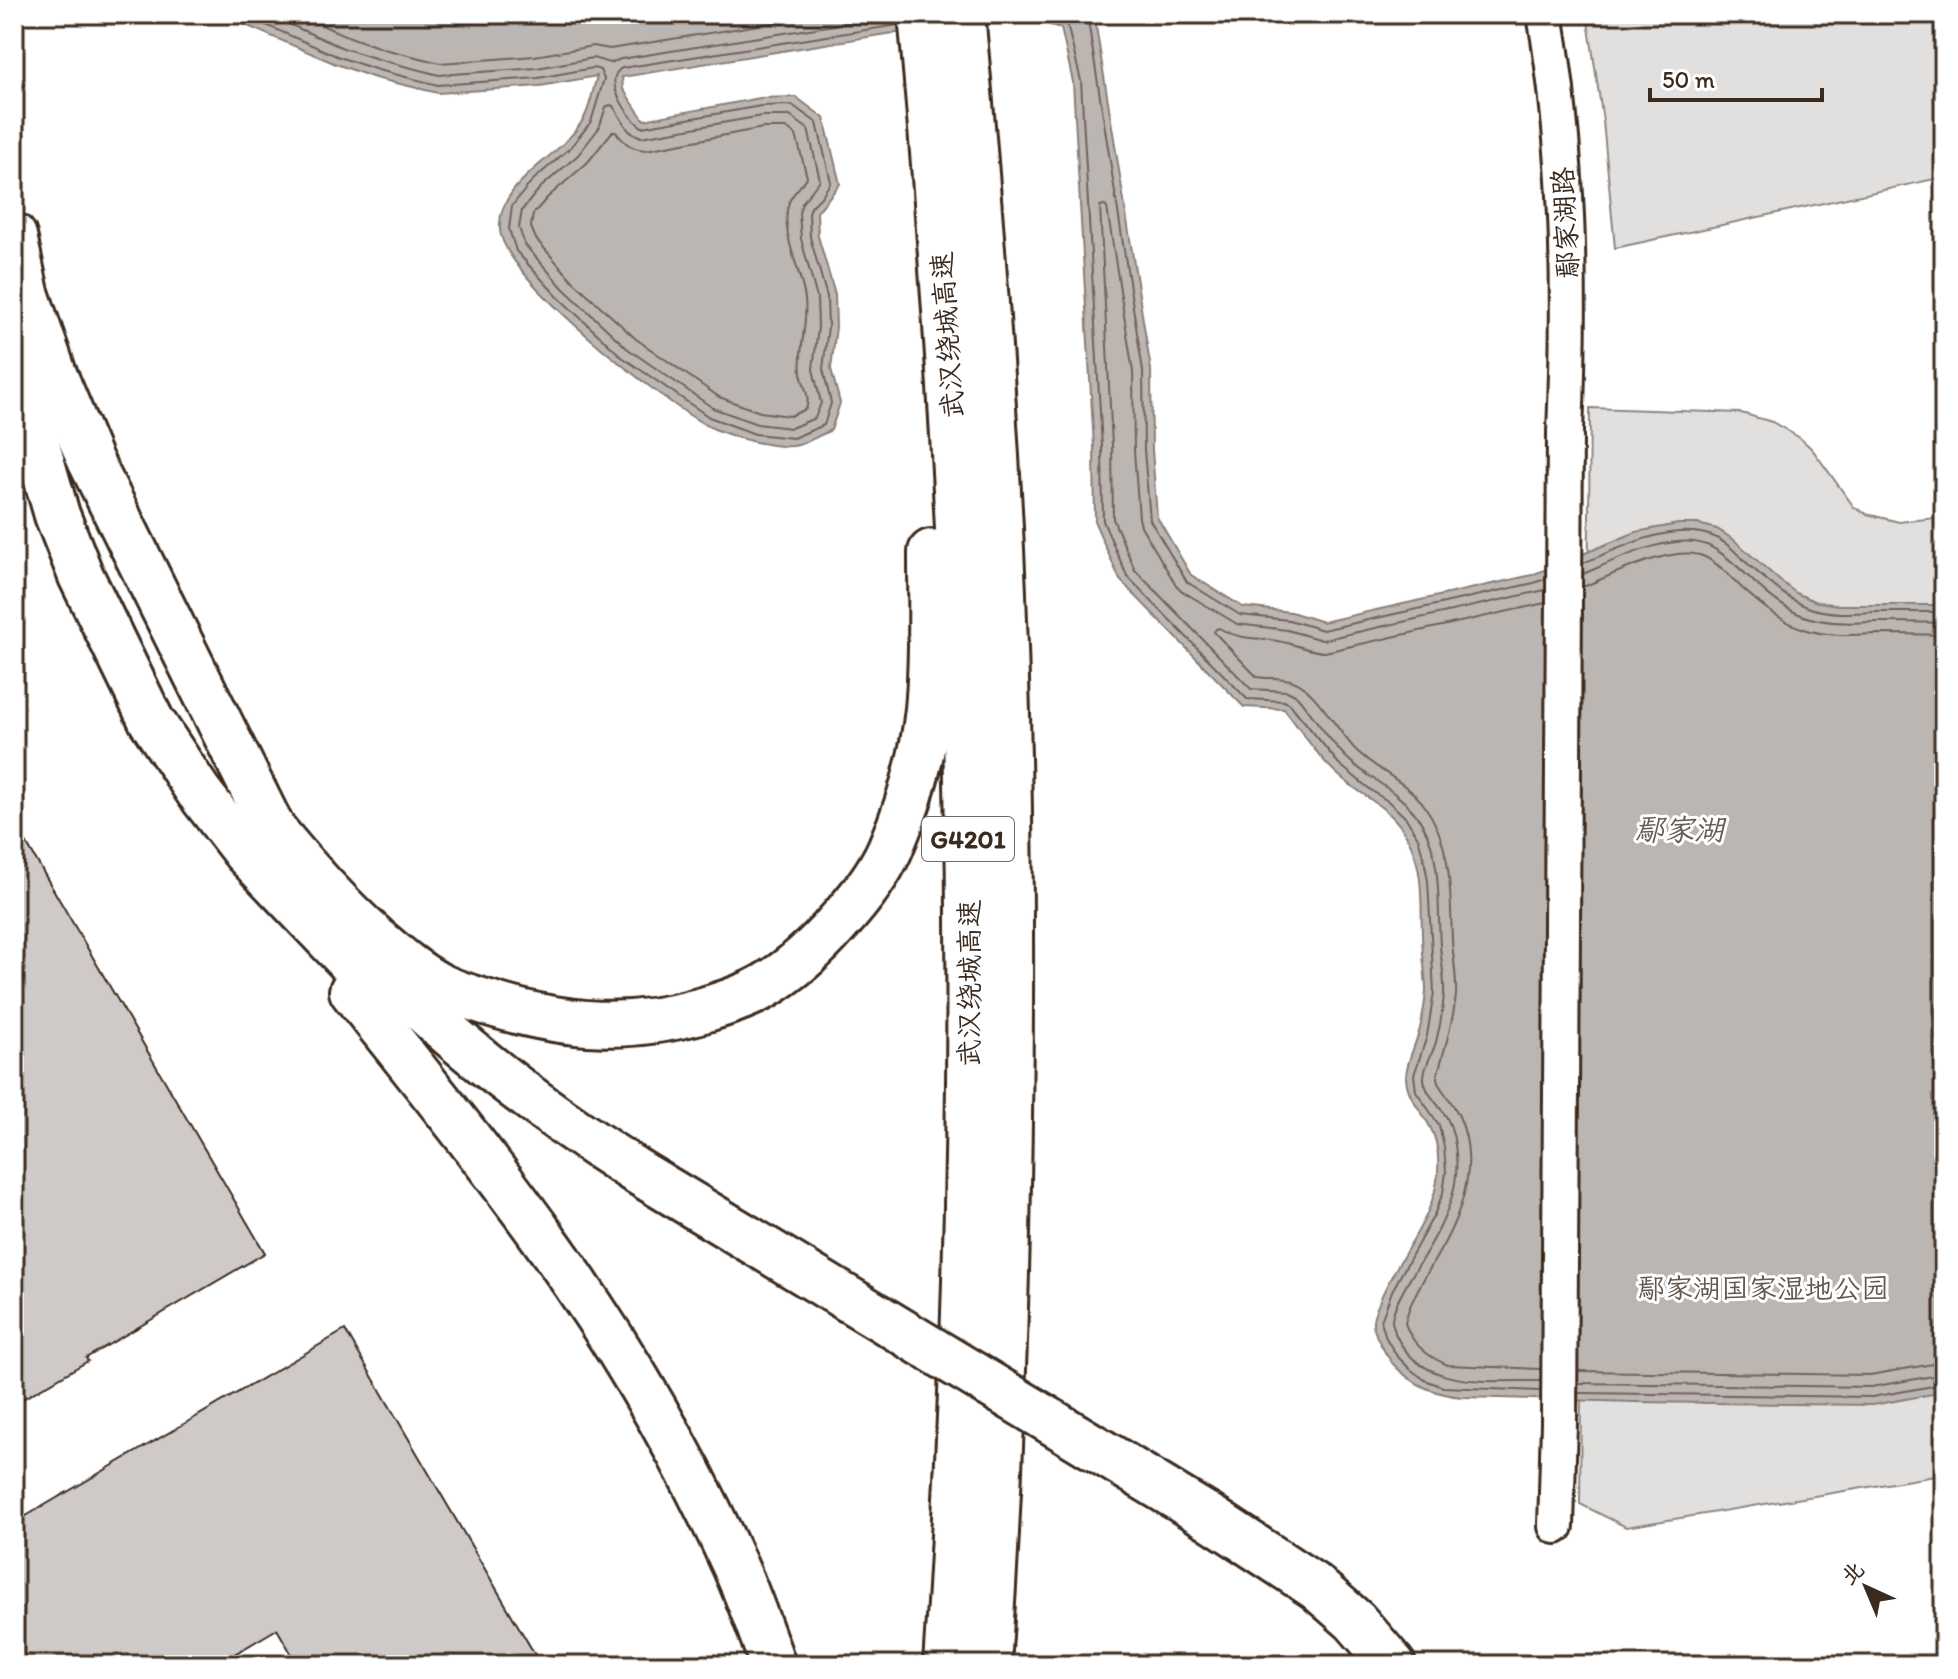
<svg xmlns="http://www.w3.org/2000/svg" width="1958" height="1679" font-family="Itim,'LXGW WenKai TC',sans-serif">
<rect width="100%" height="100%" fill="#fff"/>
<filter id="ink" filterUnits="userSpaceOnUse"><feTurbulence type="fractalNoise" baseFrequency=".0125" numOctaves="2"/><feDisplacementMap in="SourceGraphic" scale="16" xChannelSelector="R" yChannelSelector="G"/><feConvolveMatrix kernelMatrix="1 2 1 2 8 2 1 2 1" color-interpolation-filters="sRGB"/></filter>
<g filter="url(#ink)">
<!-- green -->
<g fill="#e2e0de" stroke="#8e857e" stroke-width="2">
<path d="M1587 14H1944V177L1615 248 1603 121Z"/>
<path d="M1590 408 1741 413 1772 422 1800 438 1812 449 1854 507 1867 514 1899 522 1944 517V1472L1935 1476 1626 1527 1580 1504Z"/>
</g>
<!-- water -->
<path fill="#bcb6b3" stroke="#887e77" stroke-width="2" d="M220 14H1094L1151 370 1152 450 1157 517 1191 575 1243 607 1291 612 1323 622 1532 575 1636 532 1678 524H1698L1717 529 1734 540 1779 580 1796 593 1814 601 1837 605H1944V1392L1873 1405 1635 1402 1462 1397C1434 1394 1413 1385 1393 1364 1386 1355 1372 1332 1373 1321 1373 1315 1377 1308 1379 1303 1395 1259 1435 1221 1438 1172 1439 1157 1437 1138 1429 1125 1420 1108 1407 1097 1406 1077 1406 1061 1418 1041 1421 1024 1423 1013 1426 1000 1426 989 1425 970 1422 952 1422 934 1421 908 1423 881 1415 856 1401 808 1366 802 1334 771 1315 753 1300 729 1284 709L1244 707 1120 580 1095 523 1094 447 1073 82 1061 28 1033 20 886 34 622 77 623 89 644 120 760 98 796 97 824 118 840 184 817 212 818 236 835 295 836 327 831 369 840 403 831 430C820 435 809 442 798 445 787 449 767 444 756 442 741 439 717 431 704 424 660 399 505 279 500 230 496 180 565 157 585 116 591 104 593 89 597 76L540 86 438 93 375 78 336 64Z"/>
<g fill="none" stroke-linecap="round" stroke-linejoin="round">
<!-- shore -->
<g stroke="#6f625a" stroke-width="2">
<path d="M241 14 339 57 378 70 438 85 538 78 593 68 600 70 604 79 591 122 570 148 532 181 512 206 509 229 516 251 557 296 622 357 709 417 755 434 793 438 824 425 831 403 823 369 828 327 827 297 810 237 809 213 811 207 821 197 831 182 817 123 792 105 761 106 642 127C629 119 601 79 622 68L898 25"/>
<path d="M266 14 343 48 381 60 439 75 537 68 593 58 610 63 621 59 897 15"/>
<path d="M296 14 347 36 384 49 440 63 535 56 593 46 610 49 827 14"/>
<path d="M1041 14 1062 20 1067 24 1081 81 1102 447 1103 521 1127 576 1247 699 1284 701 1290 704 1339 764 1372 791 1389 802 1406 818 1418 838 1424 859 1428 881 1434 992 1427 1036 1414 1075 1416 1091 1439 1125 1444 1147 1446 1172 1443 1193 1434 1215 1392 1291 1381 1321 1386 1338 1396 1355 1410 1369 1425 1380 1443 1387 1540 1391"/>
<path d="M1087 14 1143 371 1144 450 1150 520 1187 582 1240 615 1289 620 1323 630 1534 583 1545 579"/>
<path d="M610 105 613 106 629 131 641 137 762 116H790L808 129 820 180 802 203 799 213 801 239 817 298 818 327 813 369 821 403 815 418 791 428 757 424 713 408 628 349 564 289 525 245 519 228 522 210 540 188 578 155 599 128 606 107Z"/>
<path d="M763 128H786L796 135 807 177C802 186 793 192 789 202 779 232 801 269 805 299 808 324 798 351 801 373 803 385 811 397 806 409L790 416 760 412 719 397 636 339 573 281 536 239 531 227 533 214 548 197 587 163 612 132H616C624 143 632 149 646 150Z"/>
<path d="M1583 563C1620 548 1672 521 1712 536 1727 542 1739 555 1750 566 1769 582 1786 599 1810 608 1831 615 1855 613 1877 612 1899 612 1922 612 1944 612"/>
<path d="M1583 574C1616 560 1676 529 1711 547 1727 555 1741 570 1754 582 1770 597 1788 612 1810 618 1832 624 1854 623 1877 622 1899 622 1922 622 1944 623"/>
<path d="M1583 587C1612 575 1675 543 1705 557 1720 564 1731 578 1743 589 1761 605 1780 621 1804 629 1827 637 1852 635 1877 634 1899 634 1922 634 1944 635"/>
<path d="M1540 1369 1448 1365C1428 1357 1412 1345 1405 1323 1410 1299 1425 1278 1437 1256 1462 1214 1481 1162 1458 1114 1453 1103 1444 1093 1438 1083L1437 1077C1444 1049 1453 1025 1456 995 1457 977 1453 958 1452 940 1450 893 1453 845 1424 805 1406 781 1375 770 1354 748 1338 731 1313 687 1293 681 1282 677 1269 679 1257 677L1214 632 1216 629 1219 628C1243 642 1262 636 1287 643 1300 646 1312 652 1325 652L1545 603"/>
<path d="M1578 1371 1870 1375 1944 1362"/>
<path d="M1540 1381C1489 1380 1420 1391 1395 1333 1395 1331 1392 1323 1392 1321 1392 1308 1405 1288 1411 1277 1427 1251 1444 1225 1452 1196 1459 1173 1458 1140 1447 1118 1440 1105 1423 1092 1424 1076 1425 1065 1433 1053 1436 1042 1440 1027 1443 1009 1444 994 1445 978 1441 961 1440 945 1437 900 1444 848 1413 811 1395 789 1367 778 1347 758 1328 740 1314 716 1297 696L1287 691 1251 689 1135 570 1113 519 1112 446 1100 206 1104 205 1107 208 1133 372 1134 451 1139 518 1141 526 1176 585 1182 591 1237 624 1287 630 1322 640 1545 590"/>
<path d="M1578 1383 1871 1387 1944 1374"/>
<path d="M1578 1393 1872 1397 1944 1384"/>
</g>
</g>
<!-- building -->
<g fill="#cfcac7" stroke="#3b2a1e" stroke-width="2">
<path d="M14 822 265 1253 86 1358 88 1361 14 1404Z"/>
<path d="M345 1330 541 1665H298L277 1629 216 1665H24L14 1648V1523Z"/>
</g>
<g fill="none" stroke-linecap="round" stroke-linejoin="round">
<defs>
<path id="minor" d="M1545 14C1569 152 1571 292 1565 432L1559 1423 1556 1526"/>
<g id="highway">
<path d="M921 14C942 243 958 472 965 702 975 1023 968 1345 946 1665"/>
<path d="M962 14C978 185 991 356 1000 528 1011 746 1012 965 1008 1184 1005 1344 999 1505 988 1665"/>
<path d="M14 236 26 293 54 374 90 460 272 828 288 853"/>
<path d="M14 343 32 428 57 515 81 576 151 720 198 791 245 852 395 1009"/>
<path d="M272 828C304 867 337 904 375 938 395 955 414 972 438 985 456 994 476 999 495 1005 568 1027 629 1031 703 1010 724 1004 746 997 765 986 792 970 817 947 838 923 858 901 878 876 890 849 909 805 923 757 928 709 933 657 931 604 931 552"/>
<path d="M384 972C457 1048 544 1112 633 1169"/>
<path d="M352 991C420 1077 489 1161 552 1250 622 1348 684 1454 734 1564 749 1597 761 1631 773 1665"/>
<path d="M1316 1587 1355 1621 1393 1665"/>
</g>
</defs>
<!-- minor casing -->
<use href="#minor" stroke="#3b2a1e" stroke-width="40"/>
<!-- highway casing -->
<use href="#highway" stroke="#3b2a1e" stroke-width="50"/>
<!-- minor -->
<use href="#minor" stroke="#fff" stroke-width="34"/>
<!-- highway -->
<use href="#highway" stroke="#fff" stroke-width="44"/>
<defs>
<path id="highway-bridge" d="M633 1169 1211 1518 1316 1587"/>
</defs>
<!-- highway-bridge casing -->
<use href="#highway-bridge" stroke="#3b2a1e" stroke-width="50" stroke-linecap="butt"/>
<!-- highway-bridge -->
<use href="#highway-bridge" stroke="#fff" stroke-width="44"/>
</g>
</g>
<g text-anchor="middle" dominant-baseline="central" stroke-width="6" stroke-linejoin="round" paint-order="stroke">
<!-- shield labels -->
<rect fill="#fff" stroke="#766a62" stroke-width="2" x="922" y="817" width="92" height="44" rx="6"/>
<g font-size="26" font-weight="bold" fill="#3b2a1e">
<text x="968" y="839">G4201</text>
</g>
<!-- street labels -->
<g font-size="28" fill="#3b2a1e" stroke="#fff">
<text transform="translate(1565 223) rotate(-93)">鄢家湖路</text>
<text transform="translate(947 335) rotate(-94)">武汉绕城高速</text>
<text transform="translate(969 983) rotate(-90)">武汉绕城高速</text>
</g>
<!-- park labels -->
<g font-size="28" fill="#65584e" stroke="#fff">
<text x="1763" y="1288">鄢家湖国家湿地公园</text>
</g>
<!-- water labels -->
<g font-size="30" font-style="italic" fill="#685b52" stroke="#fff">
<text x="1679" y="829">鄢家湖</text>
</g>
</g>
<!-- margin -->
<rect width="1958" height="1679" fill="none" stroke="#fff" stroke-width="48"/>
<rect x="24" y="24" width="1910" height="1631" fill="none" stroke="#3b2a1e" stroke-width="3" filter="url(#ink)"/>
<!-- north arrow -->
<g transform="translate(1866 1587) rotate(316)" stroke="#ffffff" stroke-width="6" paint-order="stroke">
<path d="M0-6L14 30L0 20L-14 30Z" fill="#3b2a1e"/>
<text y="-12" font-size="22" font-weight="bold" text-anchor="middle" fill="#3b2a1e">北</text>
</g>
<!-- scale -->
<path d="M1650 88v12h172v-12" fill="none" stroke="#3b2a1e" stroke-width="4"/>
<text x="1662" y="88" font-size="24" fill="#3b2a1e" stroke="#ffffff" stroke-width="6" paint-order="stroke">50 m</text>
</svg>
